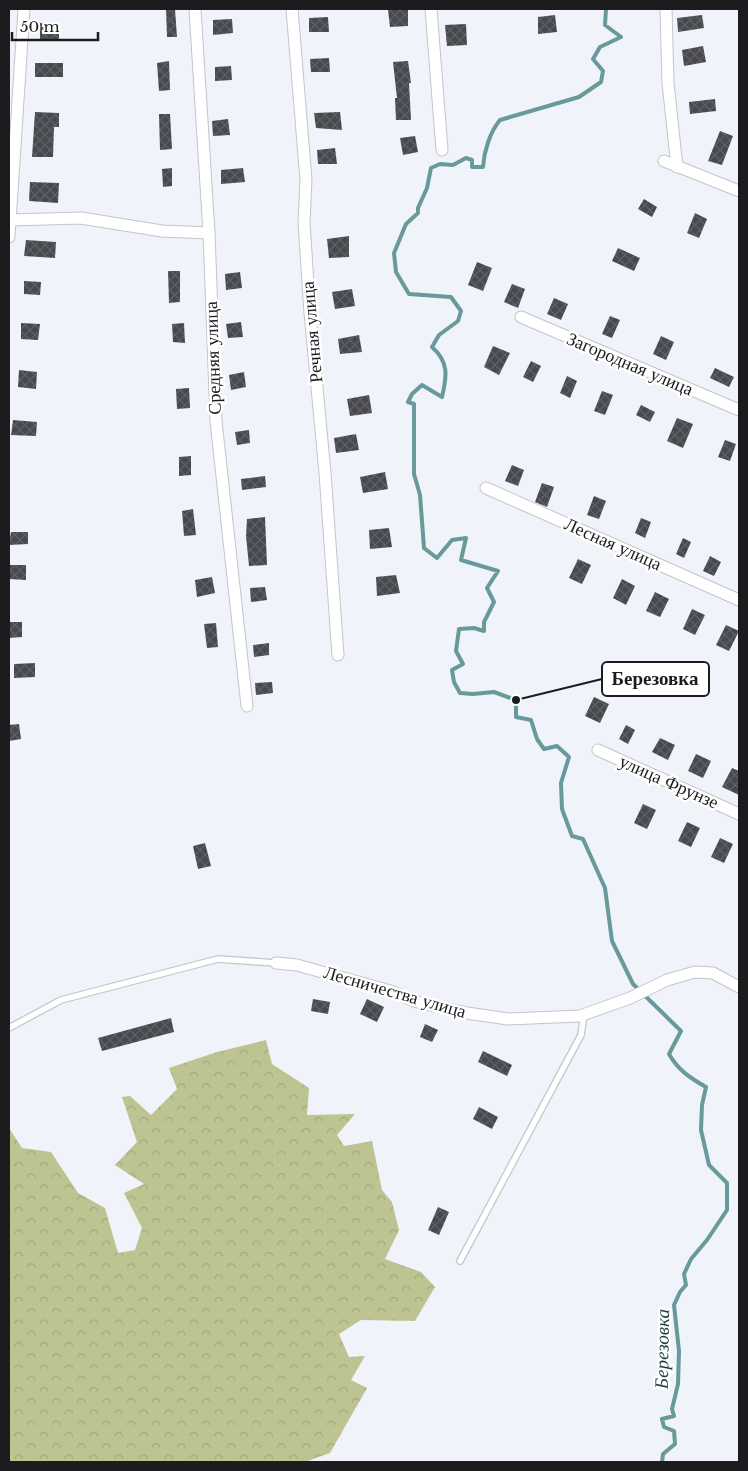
<svg xmlns="http://www.w3.org/2000/svg" width="748" height="1471" font-family="'Libre Baskerville',serif">
<defs>
<pattern id="forest-crowns" width="20" height="18" patternUnits="userSpaceOnUse" patternTransform="scale(1.25)"><rect width="20" height="18" fill="#bdc491"/><path d="M2 6a3 3 0 1 1 6 0M12 15a3 3 0 1 1 6 0" fill="none" stroke="#a2a87d"/></pattern>
<pattern id="building-cross-hatch" width="8" height="8" patternUnits="userSpaceOnUse" patternTransform="scale(1.25)"><rect width="8" height="8" fill="#48494f"/><path d="M0 0l8 8M0 8l8-8" fill="none" stroke="#5f6065"/></pattern>
</defs>
<rect width="100%" height="100%" fill="#f0f3fa"/>
<!-- forest -->
<path fill="url(#forest-crowns)" d="M266 1040 272 1064 309 1088 307 1115 355 1114 337 1135 344 1146 372 1141 382 1190 392 1202 399 1230 385 1259 421 1272 435 1287 415 1321 361 1320 339 1334 349 1357 365 1356 351 1380 367 1388 330 1453 305 1462H9V1128L22 1148 51 1152 78 1193 105 1208 118 1253 135 1250 142 1228 124 1193 144 1184 115 1165 137 1142 122 1097 130 1096 151 1115 177 1089 169 1068 217 1052Z"/>
<g fill="none" stroke-linecap="round" stroke-linejoin="round">
<!-- stream -->
<path stroke="#68999b" stroke-width="4" d="M606 9 605 25 621 37 600 47 593 59 603 71 601 82 579 97 500 120C490 132 484 151 483 167H472V160L466 158 453 165 440 164 431 168 427 188 418 208V213L406 224 394 253 396 272 409 294 451 297 461 311 458 321 439 335 432 347C449 362 447 376 442 397L422 385 412 394 408 402 414 404V474L420 495 424 548 437 558 452 540 466 538 461 560 498 571 487 588 494 602 484 622V631L474 628 459 629 456 651 463 664 452 670 454 682 460 693 473 694 494 692 516 700V717L531 720 537 739 544 749 557 746 569 757 561 783 562 809 572 836 583 839 605 888 612 941 633 984 681 1031 669 1054C678 1070 690 1078 706 1087L702 1105 701 1130 709 1165 727 1183V1210L707 1240 691 1259 684 1274 686 1285 680 1292 674 1305 679 1351 678 1384 672 1409 674 1416 662 1419 664 1427 674 1431 675 1444 663 1454 662 1462"/>
</g>
<!-- building -->
<g fill="url(#building-cross-hatch)">
<path d="M166 9H175L177 37H167Z"/>
<path d="M408 9V26L390 27 388 10Z"/>
<path d="M555 15 557 32 538 34V17Z"/>
<path d="M702 15 704 28 678 32 677 18Z"/>
<path d="M328 17 329 32H309V18Z"/>
<path d="M232 19 233 33 213 35V20Z"/>
<path d="M40 23 59 24V39H40Z"/>
<path d="M466 24 467 45 447 46 445 25Z"/>
<path d="M703 46 706 62 684 66 682 50Z"/>
<path d="M329 58 330 72H311L310 59Z"/>
<path d="M169 61 170 90 159 91 157 63Z"/>
<path d="M408 61 411 83H409L411 120H396L395 98H397L393 62Z"/>
<rect x="35" y="63" width="28" height="14"/>
<path d="M231 66 232 80 215 81V67Z"/>
<path d="M715 99 716 111 690 114 689 102Z"/>
<path d="M35 112 59 113V127H54L53 157H32Z"/>
<path d="M340 112 342 130 316 128 314 113Z"/>
<path d="M159 114H170L172 149 160 150Z"/>
<path d="M228 119 230 135 213 136 212 121Z"/>
<path d="M720 131 733 136 722 165 708 161Z"/>
<path d="M415 136 418 152 403 155 400 138Z"/>
<path d="M335 148 337 164H318L317 150Z"/>
<path d="M172 168V186L163 187 162 169Z"/>
<path d="M243 168 245 182 221 184V170Z"/>
<path d="M30 182 59 183 58 203 29 201Z"/>
<path d="M644 199 657 207 652 217 638 209Z"/>
<path d="M695 213 707 219 699 238 687 233Z"/>
<path d="M349 236V257L329 258 327 239Z"/>
<path d="M26 240 56 242 55 258 24 256Z"/>
<path d="M618 248 640 258 634 271 612 261Z"/>
<path d="M477 262 492 268 483 291 468 285Z"/>
<path d="M168 271H180V302L169 303Z"/>
<path d="M240 272 242 288 226 290 225 274Z"/>
<path d="M24 281 41 282 40 295 24 294Z"/>
<path d="M512 284 525 289 518 308 504 302Z"/>
<path d="M352 289 355 306 335 309 332 292Z"/>
<path d="M554 298 568 304 561 320 547 314Z"/>
<path d="M610 316 620 320 612 338 602 334Z"/>
<path d="M241 322 243 337 228 338 226 324Z"/>
<path d="M21 323 40 324 38 340 21 339Z"/>
<path d="M184 323 185 343 173 342 172 324Z"/>
<path d="M359 335 362 352 340 354 338 339Z"/>
<path d="M661 336 674 342 666 360 653 354Z"/>
<path d="M493 346 510 353 499 375 484 367Z"/>
<path d="M531 361 541 366 533 382 523 377Z"/>
<path d="M715 368 734 377 729 387 710 378Z"/>
<path d="M19 370 37 372 36 389 18 387Z"/>
<path d="M244 372 246 387 231 390 229 375Z"/>
<path d="M567 376 577 381 570 398 560 393Z"/>
<path d="M189 388 190 408 177 409 176 389Z"/>
<path d="M602 391 613 395 605 415 594 411Z"/>
<path d="M369 395 372 413 350 416 347 399Z"/>
<path d="M641 405 655 412 650 422 636 415Z"/>
<path d="M677 418 693 424 683 448 667 441Z"/>
<path d="M13 420 37 422 36 436 11 435Z"/>
<path d="M249 430 250 443 237 445 235 432Z"/>
<path d="M356 434 359 450 336 453 334 438Z"/>
<path d="M725 440 736 444 730 461 718 457Z"/>
<path d="M191 456V475L179 476V457Z"/>
<path d="M512 465 524 470 518 486 505 481Z"/>
<path d="M385 472 388 489 363 493 360 477Z"/>
<path d="M265 476 266 487 242 490 241 479Z"/>
<path d="M542 483 554 487 547 507 535 502Z"/>
<path d="M594 496 606 501 599 519 587 515Z"/>
<path d="M193 509 196 535 184 536 182 511Z"/>
<path d="M265 517 267 565 249 566 246 536 247 519Z"/>
<path d="M641 518 651 522 645 538 635 533Z"/>
<path d="M389 528 392 547 370 549 369 530Z"/>
<path d="M11 532H28V544L9 545Z"/>
<path d="M683 538 691 542 684 558 676 554Z"/>
<path d="M710 556 721 562 714 576 703 571Z"/>
<path d="M578 559 591 565 582 584 569 578Z"/>
<path d="M10 565H26V580L9 579Z"/>
<path d="M396 575 400 593 377 596 376 577Z"/>
<path d="M212 577 215 593 197 597 195 580Z"/>
<path d="M622 579 635 586 626 605 613 598Z"/>
<path d="M265 587 267 600 251 602 250 588Z"/>
<path d="M655 592 669 599 660 617 646 611Z"/>
<path d="M692 609 705 615 695 635 683 629Z"/>
<path d="M9 622H22V637L9 638Z"/>
<path d="M216 623 218 647 207 648 204 624Z"/>
<path d="M726 625 739 631 729 651 716 645Z"/>
<path d="M269 643V655L254 657 253 645Z"/>
<path d="M35 663V677L14 678V664Z"/>
<path d="M272 682 273 693 256 695 255 683Z"/>
<path d="M594 697 609 704 600 723 585 716Z"/>
<path d="M19 724 21 739 9 741V725Z"/>
<path d="M626 725 635 730 628 744 619 739Z"/>
<path d="M660 738 675 745 668 760 652 752Z"/>
<path d="M696 754 711 761 703 778 688 771Z"/>
<path d="M732 768 739 771V795L722 787Z"/>
<path d="M643 804 656 810 647 829 634 823Z"/>
<path d="M687 822 700 828 691 847 678 841Z"/>
<path d="M720 838 733 844 724 863 711 857Z"/>
<path d="M205 843 211 866 198 869 193 846Z"/>
<path d="M313 999 330 1002 328 1014 311 1011Z"/>
<path d="M367 999 384 1007 377 1022 360 1014Z"/>
<path d="M171 1018 174 1032 102 1051 98 1038Z"/>
<path d="M425 1024 438 1030 432 1042 420 1037Z"/>
<path d="M483 1051 512 1065 507 1076 478 1062Z"/>
<path d="M479 1107 498 1117 492 1129 473 1119Z"/>
<path d="M438 1207 449 1212 439 1235 428 1230Z"/>
</g>
<g fill="none" stroke-linecap="round" stroke-linejoin="round">
<defs>
<g id="lane">
<path d="M9 1028 61 1000 218 959 276 963"/>
<path d="M460 1261 581 1035 584 1015"/>
</g>
<g id="street">
<path d="M195 9 209 233 216 421 247 706"/>
<path d="M292 9 306 180 304 223 310 313 325 473 338 655"/>
<path d="M431 9 442 150"/>
<path d="M666 9 668 83 677 167"/>
<path d="M664 161 739 191"/>
<path d="M10 220 81 218 162 231 209 233"/>
<path d="M9 237 24 9"/>
<path d="M521 317 739 410"/>
<path d="M486 488 739 600"/>
<path d="M598 750 739 814"/>
<path d="M276 963 297 965 394 992 413 1001 467 1013 508 1019 580 1016 630 998 667 980 695 972 713 973 739 987"/>
</g>
</defs>
<!-- lane casing -->
<use href="#lane" stroke="#c3c5cc" stroke-width="8"/>
<!-- street casing -->
<use href="#street" stroke="#c3c5cc" stroke-width="13"/>
<!-- lane -->
<use href="#lane" stroke="#fff" stroke-width="5.5"/>
<!-- street -->
<use href="#street" stroke="#fff" stroke-width="11"/>
</g>
<g text-anchor="middle" dominant-baseline="central" stroke-width="5" stroke-linejoin="round" paint-order="stroke">
<!-- street labels -->
<g font-size="18" fill="#1c1c1f" stroke="#fff">
<text transform="translate(312 332) rotate(-95)">Речная улица</text>
<text transform="translate(213 358) rotate(-92)">Средняя улица</text>
<text transform="translate(630 364) rotate(23)">Загородная улица</text>
<text transform="translate(613 544) rotate(24)">Лесная улица</text>
<text transform="translate(669 782) rotate(24)">улица Фрунзе</text>
<text transform="translate(395 992) rotate(16)">Лесничества улица</text>
</g>
<!-- water labels -->
<g font-size="19" font-style="italic" fill="#1c3e3f" stroke="#fff">
<text transform="translate(662 1349) rotate(-89)">Березовка</text>
</g>
</g>
<!-- callouts -->
<path fill="none" stroke="#1c1c1f" stroke-width="2" d="M516 700L602 679"/>
<circle fill="#1c1c1f" stroke="#fff" stroke-width="2" cx="516" cy="700" r="5"/>
<rect fill="#fff" stroke="#1c1c1f" stroke-width="2" x="602" y="662" width="107" height="34" rx="5"/>
<g font-size="19" text-anchor="middle" font-weight="bold" fill="#1c1c1f">
<text x="655" y="685">Березовка</text>
</g>
<!-- border -->
<rect width="748" height="1471" fill="none" stroke="#1c1c1f" stroke-width="20"/>
<!-- scale -->
<path d="M12 32v8h86v-8" fill="none" stroke="#1c1c1f" stroke-width="2.5"/>
<text x="20" y="32" font-size="15" fill="#1c1c1f" stroke="#ffffff" stroke-width="4" paint-order="stroke">50 m</text>
</svg>
